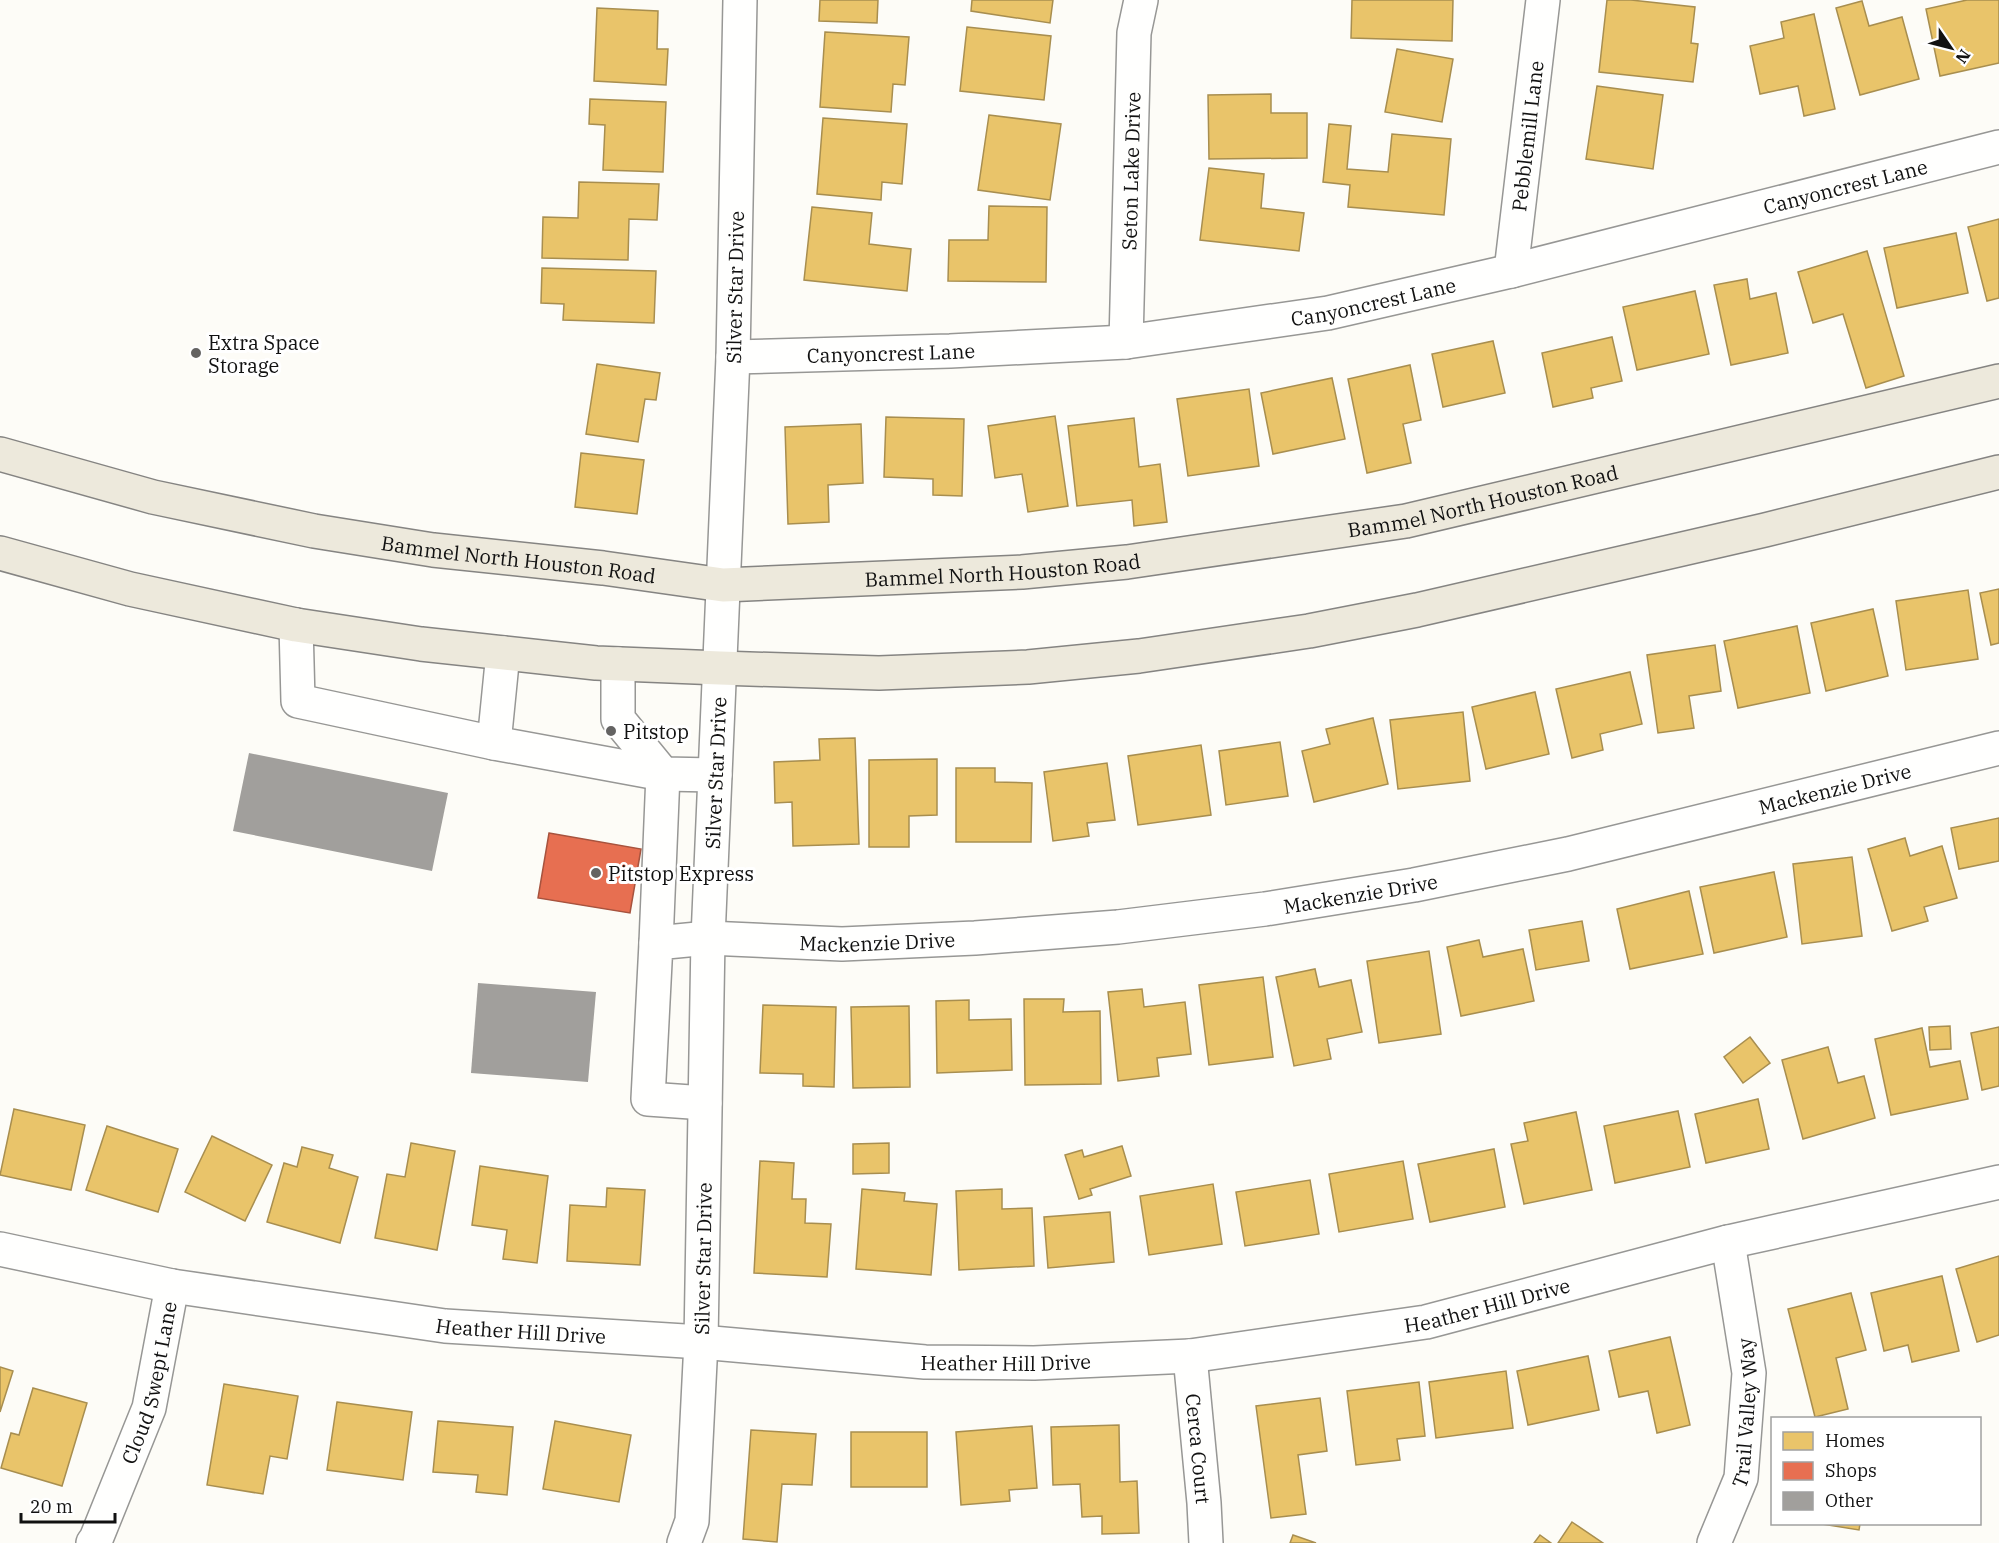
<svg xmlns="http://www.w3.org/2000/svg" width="1999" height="1543" font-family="'IBM Plex Serif',serif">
<rect width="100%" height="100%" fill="#fdfcf7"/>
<!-- homes -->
<g fill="#e9c46a" stroke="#a88e4f" stroke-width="1.5">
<path d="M820 0H878L877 23 819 21Z"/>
<path d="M972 0H1053L1050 23 971 11Z"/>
<path d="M1352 0H1453L1452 41 1351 38Z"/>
<path d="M1607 0H1631L1695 7 1691 43 1698 44 1693 82 1599 72Z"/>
<path d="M1967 0H1999V63L1940 76 1926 9Z"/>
<path d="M1862 1 1869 26 1902 17 1919 79 1860 95 1836 8Z"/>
<path d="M597 8 658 11 657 49H668L666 85 594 81Z"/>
<path d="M1814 14 1835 109 1804 116 1798 86 1760 94 1750 46 1784 38 1781 22Z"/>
<path d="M967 27 1051 36 1044 100 960 91Z"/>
<path d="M825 32 909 37 905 85 893 84 891 112 820 107Z"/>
<path d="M1397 49 1453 59 1442 122 1385 112Z"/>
<path d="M1597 86 1663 95 1653 169 1586 159Z"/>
<path d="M1271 94V113H1307V158L1209 159 1208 95Z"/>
<path d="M590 99 666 102 663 172 603 170 605 125 589 124Z"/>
<path d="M989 115 1061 124 1050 200 978 190Z"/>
<path d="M823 118 907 124 902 184 882 182 881 200 817 194Z"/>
<path d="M1329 124 1351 126 1347 169 1388 172 1392 134 1451 139 1444 215 1348 207 1350 185 1323 182Z"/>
<path d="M1209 168 1264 174 1261 208 1304 213 1299 251 1200 240Z"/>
<path d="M579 182 659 184 657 220 629 219 628 260 542 258 543 217 578 218Z"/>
<path d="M989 206 1047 207 1046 282 948 281 949 240H988Z"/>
<path d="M812 207 872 213 869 244 911 249 907 291 804 280Z"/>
<path d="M1999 219V298L1987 301 1968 227Z"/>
<path d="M1956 233 1968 293 1897 308 1884 248Z"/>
<path d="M1867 251 1904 376 1866 388 1843 314 1813 323 1798 272Z"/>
<path d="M542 268 656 271 654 323 563 320 564 304 541 303Z"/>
<path d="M1747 279 1750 299 1776 293 1788 353 1731 365 1714 285Z"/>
<path d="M1695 291 1709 354 1637 370 1623 307Z"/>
<path d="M1612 337 1622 381 1591 388 1593 398 1553 407 1542 353Z"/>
<path d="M1493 341 1505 393 1443 407 1432 354Z"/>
<path d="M597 364 660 373 656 400 645 399 638 442 586 434Z"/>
<path d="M1410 365 1421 420 1403 424 1411 463 1367 473 1348 379Z"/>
<path d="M1332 378 1345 439 1273 454 1261 393Z"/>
<path d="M1249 389 1259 466 1188 476 1177 399Z"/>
<path d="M1055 416 1068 506 1028 512 1022 474 995 478 988 426Z"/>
<path d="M886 417 964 419 962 496 933 495V479L884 477Z"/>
<path d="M1134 418 1139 467 1160 464 1167 522 1134 526 1132 500 1077 506 1068 426Z"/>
<path d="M861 424 863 483 828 485 829 522 788 524 785 427Z"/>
<path d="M581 453 644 460 637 514 575 507Z"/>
<path d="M1999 589V643L1991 645 1980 593Z"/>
<path d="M1968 590 1978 659 1906 670 1896 601Z"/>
<path d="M1873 609 1888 676 1826 691 1811 623Z"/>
<path d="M1797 626 1810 693 1738 708 1724 641Z"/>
<path d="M1715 645 1721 691 1689 696 1694 728 1658 733 1647 655Z"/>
<path d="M1630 672 1642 724 1600 734 1603 750 1572 758 1556 689Z"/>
<path d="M1535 692 1549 754 1486 769 1472 707Z"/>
<path d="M1463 712 1470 781 1398 789 1390 720Z"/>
<path d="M1373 718 1388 784 1314 802 1302 751 1330 744 1326 729Z"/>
<path d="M855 738 859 844 793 846 792 802 775 803 774 762 820 760 819 739Z"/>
<path d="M1280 742 1288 796 1226 805 1219 751Z"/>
<path d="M1201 745 1211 815 1138 825 1128 756Z"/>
<path d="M937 759V815L909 816V847H869V760Z"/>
<path d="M1107 763 1115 820 1087 823 1089 836 1053 841 1044 772Z"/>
<path d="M956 768H995V782L1032 783 1031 842H956Z"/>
<path d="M1999 818V861L1959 869 1951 828Z"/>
<path d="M1905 838 1910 856 1942 846 1957 898 1924 907 1928 921 1892 931 1868 849Z"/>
<path d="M1852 857 1862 936 1802 944 1793 864Z"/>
<path d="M1774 872 1787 937 1714 953 1700 887Z"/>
<path d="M1689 891 1703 954 1630 969 1617 909Z"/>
<path d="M1582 921 1589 961 1536 970 1529 930Z"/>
<path d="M1479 940 1483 957 1523 949 1534 1001 1461 1016 1447 947Z"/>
<path d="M1429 951 1441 1034 1379 1043 1367 961Z"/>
<path d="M1315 969 1319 987 1351 980 1362 1032 1327 1039 1331 1059 1294 1066 1276 977Z"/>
<path d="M1263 977 1273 1057 1209 1065 1199 985Z"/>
<path d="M1142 989 1144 1007 1185 1002 1191 1054 1157 1058 1159 1076 1118 1081 1108 992Z"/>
<path d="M1024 999H1064L1063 1012 1100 1011 1101 1084 1025 1085Z"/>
<path d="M969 1000V1020L1011 1019 1012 1070 937 1073 936 1001Z"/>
<path d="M763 1005 836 1007 834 1087 803 1086V1074L760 1073Z"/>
<path d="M909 1006 910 1087 853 1088 851 1007Z"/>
<path d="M1950 1026 1951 1049 1930 1050 1929 1027Z"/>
<path d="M1999 1027V1086L1982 1090 1971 1033Z"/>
<path d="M1922 1028 1930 1067 1960 1061 1968 1099 1891 1115 1875 1039Z"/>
<path d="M1750 1037 1770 1063 1743 1083 1724 1057Z"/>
<path d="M1828 1047 1838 1083 1864 1076 1875 1118 1803 1139 1782 1060Z"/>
<path d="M1758 1099 1769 1149 1706 1163 1695 1114Z"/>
<path d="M14 1109 85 1125 71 1190 0 1175Z"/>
<path d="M1678 1111 1690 1167 1615 1183 1604 1126Z"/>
<path d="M1576 1112 1592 1190 1524 1204 1511 1144 1528 1141 1524 1123Z"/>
<path d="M107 1126 178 1149 158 1212 86 1190Z"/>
<path d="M212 1136 272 1165 245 1221 185 1192Z"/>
<path d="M411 1143 455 1151 437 1250 375 1238 387 1174 405 1177Z"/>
<path d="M889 1143V1173L853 1174V1144Z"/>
<path d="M1122 1146 1131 1176 1090 1189 1092 1195 1079 1199 1065 1155 1082 1150 1084 1157Z"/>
<path d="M302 1147 333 1155 329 1168 358 1177 340 1243 267 1222 284 1163 297 1167Z"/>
<path d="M1494 1149 1505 1207 1430 1222 1418 1164Z"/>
<path d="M760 1161 794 1163 792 1199H806L805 1223 831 1224 827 1277 754 1273Z"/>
<path d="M1403 1161 1413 1219 1339 1232 1329 1174Z"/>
<path d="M480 1166 548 1176 537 1263 503 1259 507 1230 472 1225Z"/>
<path d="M1310 1180 1319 1234 1245 1246 1236 1192Z"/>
<path d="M1213 1184 1222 1244 1149 1255 1140 1196Z"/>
<path d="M607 1188 645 1190 640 1265 567 1261 570 1205 606 1207Z"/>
<path d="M862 1189 905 1193 904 1201 937 1204 931 1275 856 1269Z"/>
<path d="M1002 1189V1209L1032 1208 1034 1266 959 1270 956 1191Z"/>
<path d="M1110 1212 1114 1262 1048 1268 1044 1217Z"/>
<path d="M1999 1256V1335L1977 1342 1956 1269Z"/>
<path d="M1942 1276 1959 1351 1912 1362 1908 1345 1884 1351 1871 1293Z"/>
<path d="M1851 1293 1866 1350 1836 1358 1848 1409 1815 1417 1788 1309Z"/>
<path d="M1670 1337 1690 1425 1657 1433 1648 1391 1619 1397 1609 1351Z"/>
<path d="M1588 1356 1599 1410 1528 1425 1517 1371Z"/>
<path d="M0 1367 13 1371 0 1412Z"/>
<path d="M1506 1371 1513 1428 1436 1438 1429 1382Z"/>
<path d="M1419 1382 1425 1436 1397 1439 1400 1460 1356 1465 1347 1391Z"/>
<path d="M224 1384 298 1396 287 1459 270 1456 263 1494 207 1485Z"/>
<path d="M33 1388 87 1403 62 1486 1 1468 11 1433 19 1435Z"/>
<path d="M1320 1398 1327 1451 1298 1455 1306 1514 1271 1518 1256 1406Z"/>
<path d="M337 1402 412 1412 403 1480 327 1470Z"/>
<path d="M438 1421 513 1427 507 1495 476 1492 478 1475 433 1472Z"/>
<path d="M555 1421 631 1435 619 1502 543 1489Z"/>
<path d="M1119 1425 1120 1482 1137 1481 1139 1533 1102 1534V1516L1082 1517 1080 1484 1053 1485 1051 1427Z"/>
<path d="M1032 1426 1037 1488 1009 1490 1010 1501 961 1505 956 1432Z"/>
<path d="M751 1430 816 1434 812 1485 782 1484 777 1542 743 1539Z"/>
<rect x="851" y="1432" width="76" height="55"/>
<path d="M1572 1522 1603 1543H1558Z"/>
<path d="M1822 1524H1860L1859 1530Z"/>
<path d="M1293 1535 1316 1543H1290Z"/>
<path d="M1540 1535 1551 1543H1534Z"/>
</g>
<!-- shops -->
<path fill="#e76f51" stroke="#a7533e" stroke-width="1.5" d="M549 833 641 849 630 913 538 898Z"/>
<!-- building -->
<g fill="#a19f9c">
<path d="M249 753 448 793 432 871 233 831Z"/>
<path d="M478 983 596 992 588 1082 471 1073Z"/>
</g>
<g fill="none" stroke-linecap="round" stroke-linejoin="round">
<defs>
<g id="minor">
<path id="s1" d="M1511 271 1543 0"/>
<path id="s2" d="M1126 342 1134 33 1141 0"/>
<path id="s3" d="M733 357 950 351 1126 342 1328 313 1511 271 1999 147"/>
<path d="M296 625 298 701 494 743"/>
<path d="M503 653 494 743 663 774 715 775"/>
<path d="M618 664V719L663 774 656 943"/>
<path id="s4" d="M705 1103 648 1099 656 943 708 938 842 944 975 938 1118 927 1265 909 1414 885 1568 854 1999 748"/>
<path id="s5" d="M0 1249 172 1286 445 1326 701 1342 925 1362 1034 1363 1190 1356 1426 1322 1728 1242 1999 1182"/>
<path id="s6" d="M1190 1356 1204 1503 1206 1543"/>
<path id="s7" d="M93 1543 96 1539 149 1408 172 1286"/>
<path id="s8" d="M684 1543 692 1521 701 1342 708 938 733 357 740 0"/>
<path id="s9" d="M1714 1543 1741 1478 1749 1373 1728 1242"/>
</g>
<g id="major">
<path id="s10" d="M0 454 153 497 314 531 433 550 603 568 723 585 1022 572 1127 562 1406 521 1999 381"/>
<path d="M0 553 130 589 296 625 421 644 596 663 720 668 879 673 1028 667 1139 656 1309 631 1417 610 1765 530 1999 472"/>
</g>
</defs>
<!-- minor casing -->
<use href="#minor" stroke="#979795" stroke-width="36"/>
<!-- major casing -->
<use href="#major" stroke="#858482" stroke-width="36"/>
<!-- minor -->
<use href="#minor" stroke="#fffffe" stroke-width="33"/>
<!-- major -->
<use href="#major" stroke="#ede9dc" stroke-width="33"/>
</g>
<!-- markers -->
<g fill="#646362" stroke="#fff" stroke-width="2">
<circle cx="196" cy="353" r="6"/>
<circle cx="611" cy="731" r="6"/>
<circle cx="596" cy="873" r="6"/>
</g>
<g text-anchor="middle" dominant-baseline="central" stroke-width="6" stroke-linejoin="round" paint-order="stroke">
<!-- street labels -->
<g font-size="20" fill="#111" stroke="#fff">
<text stroke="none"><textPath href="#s1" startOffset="136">Pebblemill Lane</textPath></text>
<text stroke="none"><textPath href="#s2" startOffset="171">Seton Lake Drive</textPath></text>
<text stroke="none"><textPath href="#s3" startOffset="1130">Canyoncrest Lane</textPath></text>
<text stroke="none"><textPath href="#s8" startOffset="1258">Silver Star Drive</textPath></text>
<text stroke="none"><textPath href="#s3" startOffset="644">Canyoncrest Lane</textPath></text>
<text stroke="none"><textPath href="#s3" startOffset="158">Canyoncrest Lane</textPath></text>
<text stroke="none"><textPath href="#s10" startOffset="1502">Bammel North Houston Road</textPath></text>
<text stroke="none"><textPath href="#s10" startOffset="530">Bammel North Houston Road</textPath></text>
<text stroke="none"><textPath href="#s10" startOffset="1016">Bammel North Houston Road</textPath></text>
<text stroke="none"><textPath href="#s8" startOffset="772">Silver Star Drive</textPath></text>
<text stroke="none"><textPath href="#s4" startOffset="1407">Mackenzie Drive</textPath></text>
<text stroke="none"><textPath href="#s4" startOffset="921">Mackenzie Drive</textPath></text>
<text stroke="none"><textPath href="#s4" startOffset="435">Mackenzie Drive</textPath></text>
<text stroke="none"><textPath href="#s8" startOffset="286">Silver Star Drive</textPath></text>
<text stroke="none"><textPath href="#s5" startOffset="1500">Heather Hill Drive</textPath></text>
<text stroke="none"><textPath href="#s5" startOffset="528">Heather Hill Drive</textPath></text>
<text stroke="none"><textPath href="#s5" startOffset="1014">Heather Hill Drive</textPath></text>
<text stroke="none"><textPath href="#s7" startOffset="171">Cloud Swept Lane</textPath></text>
<text stroke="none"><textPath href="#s9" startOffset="136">Trail Valley Way</textPath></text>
<text stroke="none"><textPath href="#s6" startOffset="93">Cerca Court</textPath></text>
</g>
<!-- poi labels -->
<g font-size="20" fill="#111" stroke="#fff" text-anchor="start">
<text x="208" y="342">Extra Space<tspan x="208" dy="23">Storage</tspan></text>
<text x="623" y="731">Pitstop</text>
<text x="608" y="873">Pitstop Express</text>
</g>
</g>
<!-- legend -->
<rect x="1771" y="1417" width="210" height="108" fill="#ffffff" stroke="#a0a0a0" stroke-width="1.5"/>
<rect x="1783" y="1432" width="30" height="18" fill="#e9c46a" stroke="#a0a0a0" stroke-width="1.5"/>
<text x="1825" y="1447" font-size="18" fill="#111111">Homes</text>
<rect x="1783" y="1462" width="30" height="18" fill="#e76f51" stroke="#a0a0a0" stroke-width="1.5"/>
<text x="1825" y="1477" font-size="18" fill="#111111">Shops</text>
<rect x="1783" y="1492" width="30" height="18" fill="#a19f9c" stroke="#a0a0a0" stroke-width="1.5"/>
<text x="1825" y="1507" font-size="18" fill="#111111">Other</text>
<!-- north arrow -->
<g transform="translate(1951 48) rotate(125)" stroke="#ffffff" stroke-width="4.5" paint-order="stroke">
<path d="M0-4.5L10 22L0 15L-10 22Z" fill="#111111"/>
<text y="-9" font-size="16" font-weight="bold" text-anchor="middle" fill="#111111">N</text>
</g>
<!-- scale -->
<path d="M21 1513v9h94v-9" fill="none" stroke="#111111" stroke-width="3"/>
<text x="30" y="1513" font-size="18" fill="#111111" stroke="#ffffff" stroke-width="4.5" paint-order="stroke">20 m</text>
</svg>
